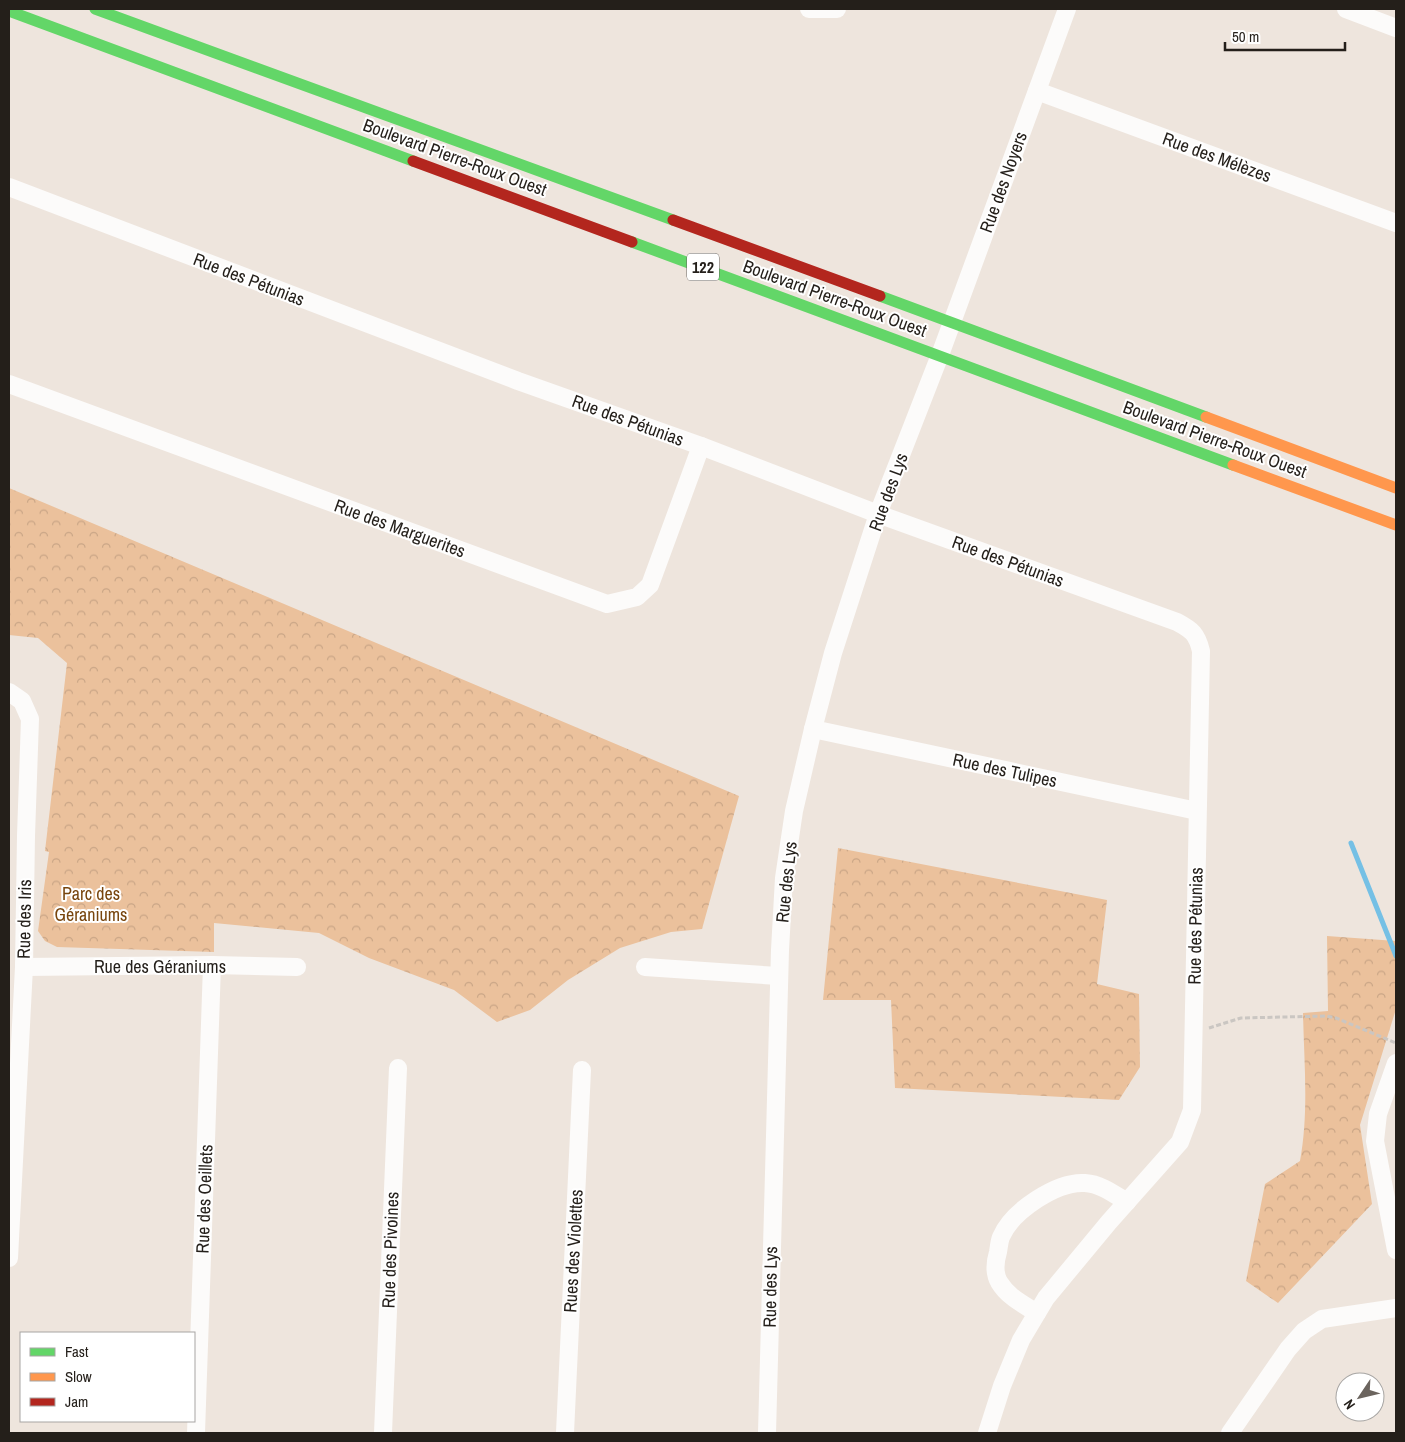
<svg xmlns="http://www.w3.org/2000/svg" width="1405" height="1442" font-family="'Archivo Narrow',sans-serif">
<defs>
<pattern id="forest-crowns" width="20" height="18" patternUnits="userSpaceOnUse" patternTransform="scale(1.25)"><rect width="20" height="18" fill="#ebc19c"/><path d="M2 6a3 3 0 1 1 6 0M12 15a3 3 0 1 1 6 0" fill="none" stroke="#c9a586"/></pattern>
</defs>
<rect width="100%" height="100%" fill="#eee5dd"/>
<!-- forest -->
<g fill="url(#forest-crowns)">
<path d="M9 488 739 796 702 929 671 932 620 948 568 980 530 1010 497 1022 454 990 369 958 319 933 214 923V952L57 947 45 941 38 931 49 852 45 851 67 663 38 638 9 635Z"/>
<path d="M838 848 1107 900 1097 984 1139 994 1140 1067 1119 1100 895 1088 891 1000H823Z"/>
<path d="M1327 936 1396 941V1009L1360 1125 1372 1204 1278 1303 1246 1281 1265 1184 1300 1161C1309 1113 1304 1062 1303 1013L1328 1011Z"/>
</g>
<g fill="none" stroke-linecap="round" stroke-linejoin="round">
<!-- stream -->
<path stroke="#75c0e5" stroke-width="5" d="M1351 843 1396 956"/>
<!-- path -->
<path stroke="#cac6c2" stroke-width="3" stroke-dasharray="5 2.5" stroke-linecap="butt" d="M1209 1028 1241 1018 1326 1016 1336 1018 1396 1043"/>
<!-- street -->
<g stroke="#fcfbfa" stroke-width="18">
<path d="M809 9H837"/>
<path d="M1346 9 1396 28"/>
<path d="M1037 91 1396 223"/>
<path d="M9 187 518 381 701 446 878 514 1177 622C1192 630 1197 634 1201 651L1192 1110 1180 1142 1109 1222 1046 1298 1021 1340 1002 1386 987 1433"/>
<path d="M9 384 607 604 637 597 650 585 701 446"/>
<path d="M9 692 22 701 30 719 26 836 24 967 9 1258"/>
<path d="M813 729 1197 811"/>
<path d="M24 967 212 965 297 967"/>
<path d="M645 967 778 976"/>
<path d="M1396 1063 1378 1114 1375 1141 1396 1250"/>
<path d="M1037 1313C1023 1304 1008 1297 999 1282 994 1273 995 1262 998 1252 999 1247 999 1242 1001 1237 1012 1211 1057 1181 1085 1183 1101 1184 1114 1194 1127 1202"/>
<path d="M196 1433 212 965"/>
<path d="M383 1433 398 1068"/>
<path d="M565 1433 582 1070"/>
<path d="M767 1433 780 950 784 878 794 811 813 729 833 653 878 514 940 355 1067 9"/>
<path d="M1230 1433 1288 1349 1304 1331 1322 1319 1396 1308"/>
</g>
<!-- fast -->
<g stroke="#63d668" stroke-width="11">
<path d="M95 9 673 220"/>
<path d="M9 11 413 161"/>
<path d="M632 242 1233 465"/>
<path d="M880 296 1206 417"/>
</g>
<!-- slow -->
<g stroke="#ff974d" stroke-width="11">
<path d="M1206 417 1396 488"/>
<path d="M1233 465 1396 525"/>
</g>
<!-- jam -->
<g stroke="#b3261e" stroke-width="11">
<path d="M413 161 632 242"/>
<path d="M673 220 880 296"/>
</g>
</g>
<g text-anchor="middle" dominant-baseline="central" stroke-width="4" stroke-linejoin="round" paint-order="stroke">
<!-- shield labels -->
<rect fill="#fff" stroke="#66625f" stroke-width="1" x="687" y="253.5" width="32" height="27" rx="4"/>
<g font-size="16" font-weight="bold" fill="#241f1a">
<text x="703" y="267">122</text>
</g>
<!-- street labels -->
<g font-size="18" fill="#241f1a" stroke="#fff">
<text transform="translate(455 157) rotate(20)">Boulevard Pierre-Roux Ouest</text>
<text transform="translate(1217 157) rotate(20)">Rue des Mélèzes</text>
<text transform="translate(1003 182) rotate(-70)">Rue des Noyers</text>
<text transform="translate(249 279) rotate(21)">Rue des Pétunias</text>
<text transform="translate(835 298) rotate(20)">Boulevard Pierre-Roux Ouest</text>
<text transform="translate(628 420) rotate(20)">Rue des Pétunias</text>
<text transform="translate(1215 439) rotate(20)">Boulevard Pierre-Roux Ouest</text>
<text transform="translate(888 492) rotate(-70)">Rue des Lys</text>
<text transform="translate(400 528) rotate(20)">Rue des Marguerites</text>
<text transform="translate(1008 561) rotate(20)">Rue des Pétunias</text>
<text transform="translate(1005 770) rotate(12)">Rue des Tulipes</text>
<text transform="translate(786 882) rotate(-84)">Rue des Lys</text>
<text transform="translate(24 919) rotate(-89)">Rue des Iris</text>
<text transform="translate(1195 926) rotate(-89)">Rue des Pétunias</text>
<text x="160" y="966">Rue des Géraniums</text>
<text transform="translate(204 1199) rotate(-88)">Rue des Oeillets</text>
<text transform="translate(390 1250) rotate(-88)">Rue des Pivoines</text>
<text transform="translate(573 1251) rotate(-87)">Rues des Violettes</text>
<text transform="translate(770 1287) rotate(-89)">Rue des Lys</text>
</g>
<!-- park labels -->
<g font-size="18" fill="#78450d" stroke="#fff">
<text x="91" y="893">Parc des<tspan x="91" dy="21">Géraniums</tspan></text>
</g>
</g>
<!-- border -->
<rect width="1405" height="1442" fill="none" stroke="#241f1a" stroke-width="20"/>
<!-- legend -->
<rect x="20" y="1332" width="175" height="90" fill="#ffffff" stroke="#a7a5a3"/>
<rect x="30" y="1348" width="25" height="8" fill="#63d668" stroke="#a7a5a3"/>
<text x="65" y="1357" font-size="15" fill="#241f1a">Fast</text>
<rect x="30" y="1373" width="25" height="8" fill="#ff974d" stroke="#a7a5a3"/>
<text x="65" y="1382" font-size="15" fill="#241f1a">Slow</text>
<rect x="30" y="1398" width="25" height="8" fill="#b3261e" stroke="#a7a5a3"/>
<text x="65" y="1407" font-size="15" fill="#241f1a">Jam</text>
<!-- north arrow -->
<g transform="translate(1360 1397) rotate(235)"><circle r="24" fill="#ffffff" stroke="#a7a5a3"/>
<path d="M0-4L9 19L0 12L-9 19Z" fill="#6b645e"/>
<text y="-8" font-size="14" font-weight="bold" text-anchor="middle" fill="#241f1a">N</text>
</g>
<!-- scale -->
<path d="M1225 42v8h120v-8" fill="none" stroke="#241f1a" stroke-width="2.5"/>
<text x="1232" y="42" font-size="15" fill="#241f1a" stroke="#ffffff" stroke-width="4" paint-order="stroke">50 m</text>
</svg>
